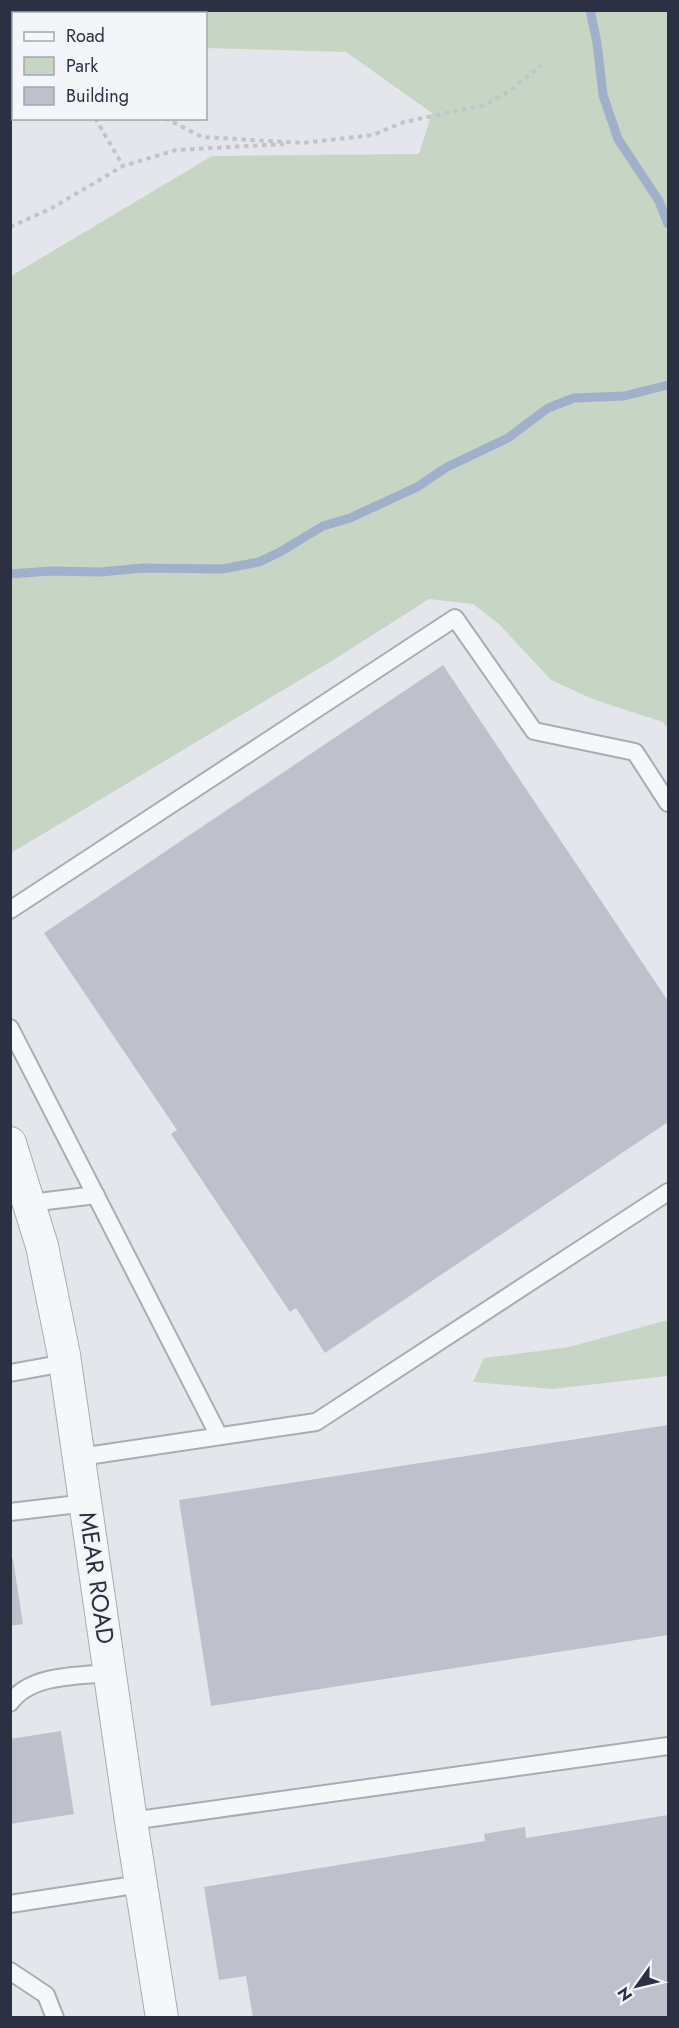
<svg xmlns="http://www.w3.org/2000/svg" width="679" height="2028" font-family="Jost,sans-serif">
<rect width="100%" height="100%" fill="#e4e6eb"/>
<!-- green -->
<g fill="#c7d5c5">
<path d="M167 11H668V729L663 722 595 700 551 680 499 624 473 604 429 599 335 659 11 853V276L212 156 419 154 432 113 346 52 206 48V14L169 13Z"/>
<path d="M668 1320V1376L552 1389 473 1382 484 1358 569 1347Z"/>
</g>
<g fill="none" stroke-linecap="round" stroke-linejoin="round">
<!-- stream -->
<g stroke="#a0afca" stroke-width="9">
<path d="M590 10 597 43 603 95 618 139 659 201 668 224"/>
<path d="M10 574 51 571 101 572 142 568 222 569 259 562 280 552 323 526 350 518 417 487 447 467 508 438 548 408 574 398 624 396 668 385"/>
</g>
</g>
<!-- building -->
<g fill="#bec1cb">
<path d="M443 665 668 1001V1122L325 1353 296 1308 290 1312 171 1134 177 1130 44 933Z"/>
<path d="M668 1425V1635L211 1706 179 1500Z"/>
<path d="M10 1559H13L23 1624 10 1626Z"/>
<path d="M61 1731 74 1814 10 1824V1739Z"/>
<path d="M668 1815V2018H253L246 1976 219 1980 204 1887 485 1841 484 1834 525 1827 526 1838Z"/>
</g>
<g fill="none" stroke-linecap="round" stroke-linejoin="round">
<defs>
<g id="lane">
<path d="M10 910 455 618 534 731 635 752 668 803"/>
<path d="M10 1028 219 1436"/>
<path d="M30 1203 96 1195"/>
<path d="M10 1373 65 1363"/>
<path d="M80 1457 316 1422 668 1192"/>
<path d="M10 1512 87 1503"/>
<path d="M10 1703C30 1674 78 1676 110 1673"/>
<path d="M131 1821 668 1746"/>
<path d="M10 1904 141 1884"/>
<path d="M10 1971 46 1995 55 2018"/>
</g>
<path id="street" d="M10 1143 42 1246 64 1355 131 1821 162 2018"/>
</defs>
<!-- lane casing -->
<use href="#lane" stroke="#a9acb5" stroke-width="20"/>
<!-- street casing -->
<use href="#street" stroke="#a9acb5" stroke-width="34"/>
<!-- path -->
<g stroke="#c1c4ca" stroke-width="4" stroke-dasharray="4.5 4.5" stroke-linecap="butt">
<path d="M11 10 14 14"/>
<path d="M40 10 44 14"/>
<path d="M95 118 123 166"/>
<path d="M165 118 202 137 302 143 373 135 404 122 485 105 511 90 541 65"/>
<path d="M10 227 52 208 123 166 176 150 284 144"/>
</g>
<!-- lane -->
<use href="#lane" stroke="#f6f7f9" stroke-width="16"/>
<!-- street -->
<use href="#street" stroke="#f6f7f9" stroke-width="32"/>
</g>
<g text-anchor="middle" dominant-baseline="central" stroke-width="6" stroke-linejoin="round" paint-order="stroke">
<!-- street labels -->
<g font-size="24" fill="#2b3143" stroke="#f4f5f8">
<text transform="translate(97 1578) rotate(82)">MEAR ROAD</text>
</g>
</g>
<!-- border -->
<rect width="679" height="2028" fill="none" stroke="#2b3143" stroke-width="24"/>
<!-- legend -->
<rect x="12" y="12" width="195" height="108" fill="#f4f5f8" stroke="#a4a7b0" stroke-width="1.5"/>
<rect x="24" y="32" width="30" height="9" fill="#f6f7f9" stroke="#a4a7b0" stroke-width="1.5"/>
<text x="66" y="42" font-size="18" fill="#2b3143">Road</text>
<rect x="24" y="57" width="30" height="18" fill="#c7d5c5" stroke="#a4a7b0" stroke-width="1.5"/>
<text x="66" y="72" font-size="18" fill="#2b3143">Park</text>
<rect x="24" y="87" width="30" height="18" fill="#bec1cb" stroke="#a4a7b0" stroke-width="1.5"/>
<text x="66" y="102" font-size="18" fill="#2b3143">Building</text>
<!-- north arrow -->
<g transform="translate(637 1986) rotate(236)" stroke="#f4f5f8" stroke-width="4.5" paint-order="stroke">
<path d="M0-4.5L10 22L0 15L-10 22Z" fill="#2b3143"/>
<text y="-9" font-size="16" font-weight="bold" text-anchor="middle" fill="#2b3143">N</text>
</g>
</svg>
